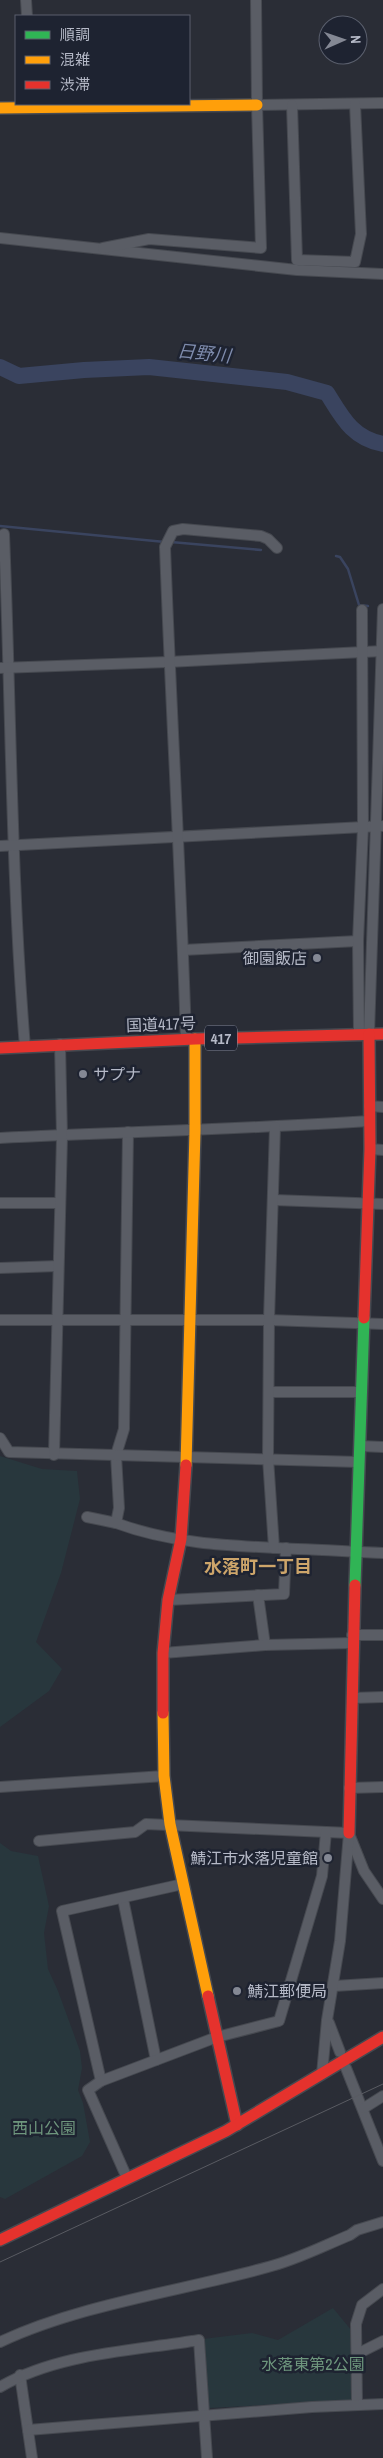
<svg xmlns="http://www.w3.org/2000/svg" width="383" height="2458" font-family="'Archivo Narrow','Noto Sans JP',sans-serif">
<rect width="100%" height="100%" fill="#2a2d36"/>
<!-- green -->
<g fill="#28373d">
<path d="M0 1456 42 1469 77 1471 80 1499 61 1573 36 1642 62 1669 49 1691 0 1727Z"/>
<path d="M0 1843 11 1851 38 1856 49 1906 44 1933 48 1969 58 1991 80 2051 82 2068 78 2090 83 2103 90 2142 82 2156 5 2199 0 2197Z"/>
<path d="M333 2308 352 2331 353 2400 209 2408 203 2339 252 2333 278 2340Z"/>
</g>
<g fill="none" stroke-linecap="round" stroke-linejoin="round">
<!-- stream -->
<g stroke="#3a445f" stroke-width="2.5">
<path d="M0 526 165 542"/>
<path d="M171 542 261 550"/>
<path d="M336 556 340 557 348 569 359 605 368 606"/>
</g>
<!-- river -->
<path stroke="#3a445f" stroke-width="16" d="M0 367 19 376 84 370 149 367 287 382 327 393C342 417 352 438 383 444"/>
<defs>
<g id="street">
<path d="M26 0 27 16"/>
<path d="M257 105 383 103"/>
<path d="M292 105 297 260 355 262 361 234 355 104"/>
<path d="M0 238 297 270 383 274"/>
<path d="M103 248 149 239 261 248 257 105 256 0"/>
<path d="M4 534C11 705 11 876 25 1047"/>
<path d="M0 668 168 662 383 651"/>
<path d="M0 846 383 826"/>
<path d="M183 950 358 941"/>
<path d="M359 1034 358 941 363 827 362 610"/>
<path d="M369 1034 383 609"/>
<path d="M186 1039C181 875 171 711 165 547L173 531 183 529 261 536 268 539 277 548"/>
<path d="M369 1106 383 1107"/>
<path d="M128 1132 124 1429 116 1455 119 1508 116 1523C175 1545 237 1546 298 1549 327 1550 355 1552 383 1553"/>
<path d="M0 1138C123 1132 246 1129 369 1121"/>
<path d="M370 1149 383 1150"/>
<path d="M274 1200 383 1204"/>
<path d="M0 1203H59"/>
<path d="M0 1268 58 1266"/>
<path d="M0 1320H269L383 1324"/>
<path d="M269 1392H361"/>
<path d="M0 1438 9 1452 359 1462"/>
<path d="M360 1446 383 1447"/>
<path d="M54 1455 62 1137 60 1044"/>
<path d="M87 1517 116 1523"/>
<path d="M274 1548 268 1458 269 1320 275 1127"/>
<path d="M258 1595 265 1645"/>
<path d="M168 1600 284 1594 286 1548"/>
<path d="M352 1635H383"/>
<path d="M163 1653 265 1645 352 1643"/>
<path d="M352 1698 383 1697"/>
<path d="M0 1787 164 1776"/>
<path d="M349 1788 383 1787"/>
<path d="M350 1836 364 1871 383 1899"/>
<path d="M39 1841 135 1832 146 1824 349 1833"/>
<path d="M123 1899 156 2060"/>
<path d="M334 1986 383 1983"/>
<path d="M329 2023 340 2052"/>
<path d="M346 2068 383 2161"/>
<path d="M322 2074 327 2020 340 1941 349 1833"/>
<path d="M101 2081 62 1911 183 1884"/>
<path d="M364 2108 383 2096"/>
<path d="M127 2178 88 2090 101 2081 217 2037 279 2021 322 1876 326 1832"/>
<path d="M0 2342C81 2304 182 2291 268 2267 296 2260 323 2246 350 2235L357 2230 383 2222"/>
<path d="M357 2354 383 2341"/>
<path d="M20 2375 32 2458"/>
<path d="M0 2387C58 2353 133 2351 199 2340L207 2458"/>
<path d="M357 2404 356 2324 362 2305 383 2289"/>
<path d="M28 2430 312 2407 383 2404"/>
</g>
<path id="fast" d="M355 1585 364 1318"/>
<g id="slow">
<path d="M0 108 257 105"/>
<path d="M186 1465 195 1131V1039"/>
<path d="M163 1713 164 1776 170 1824 208 1996"/>
</g>
<g id="jam">
<path d="M0 1048 195 1039 383 1034"/>
<path d="M364 1318 370 1149 369 1034"/>
<path d="M163 1713V1653L168 1600 181 1539 186 1465"/>
<path d="M349 1833 355 1585"/>
<path d="M208 1996 237 2125"/>
<path d="M0 2240 226 2131 383 2037"/>
</g>
</defs>
<!-- street casing -->
<use href="#street" stroke="#464950" stroke-width="12"/>
<!-- fast casing -->
<use href="#fast" stroke="#464950" stroke-width="14"/>
<!-- slow casing -->
<use href="#slow" stroke="#464950" stroke-width="14"/>
<!-- jam casing -->
<use href="#jam" stroke="#464950" stroke-width="14"/>
<!-- street -->
<use href="#street" stroke="#5a5d65" stroke-width="10"/>
<!-- fast -->
<use href="#fast" stroke="#30b455" stroke-width="11"/>
<!-- slow -->
<use href="#slow" stroke="#ff9f0a" stroke-width="11"/>
<!-- jam -->
<use href="#jam" stroke="#e5322d" stroke-width="11"/>
<!-- tram -->
<path stroke="#595b62" stroke-width="1" d="M0 2262 383 2084"/>
</g>
<!-- markers -->
<g fill="#848894" stroke="#1e2331" stroke-width="2">
<circle cx="317" cy="958" r="5"/>
<circle cx="83" cy="1074" r="5"/>
<circle cx="328" cy="1858" r="5"/>
<circle cx="237" cy="1991" r="5"/>
</g>
<g text-anchor="middle" dominant-baseline="central" stroke-width="5" stroke-linejoin="round" paint-order="stroke">
<!-- shield labels -->
<rect fill="#1e2331" stroke="#888c9a" stroke-width="1" x="205" y="1025.5" width="32" height="25" rx="4"/>
<g font-size="15" font-weight="bold" fill="#b5b9c7">
<text x="221" y="1038">417</text>
</g>
<!-- poi labels -->
<g font-size="16" fill="#b5b9c7" stroke="#1e2331" text-anchor="end">
<text x="307" y="958">御園飯店</text>
<text x="93" y="1074" text-anchor="start">サプナ</text>
<text x="318" y="1858">鯖江市水落児童館</text>
<text x="247" y="1991" text-anchor="start">鯖江郵便局</text>
</g>
<!-- street labels -->
<g font-size="16" fill="#b5b9c7" stroke="#1e2331">
<text transform="translate(161 1024) rotate(-2)">国道417号</text>
</g>
<!-- park labels -->
<g font-size="16" fill="#6e967d" stroke="#1e2331">
<text x="44" y="2128">西山公園</text>
<text x="313" y="2364">水落東第2公園</text>
</g>
<!-- water labels -->
<g font-size="18" font-style="italic" fill="#7e8bac" stroke="#1e2331">
<text transform="translate(204 353) rotate(6)">日野川</text>
</g>
<!-- neighbourhood labels -->
<g font-size="18" font-weight="bold" fill="#cda56a" stroke="#1e2331">
<text x="258" y="1566">水落町一丁目</text>
</g>
</g>
<!-- legend -->
<rect x="15" y="15" width="175" height="90" fill="#1e2331" stroke="#5a5f6d"/>
<rect x="25" y="31" width="25" height="8" fill="#30b455" stroke="#5a5f6d"/>
<text x="60" y="40" font-size="15" fill="#b5b9c7">順調</text>
<rect x="25" y="56" width="25" height="8" fill="#ff9f0a" stroke="#5a5f6d"/>
<text x="60" y="65" font-size="15" fill="#b5b9c7">混雑</text>
<rect x="25" y="81" width="25" height="8" fill="#e5322d" stroke="#5a5f6d"/>
<text x="60" y="90" font-size="15" fill="#b5b9c7">渋滞</text>
<!-- north arrow -->
<g transform="translate(343 40) rotate(88)"><circle r="24" fill="#1e2331" stroke="#5a5f6d"/>
<path d="M0-4L9 19L0 12L-9 19Z" fill="#848894"/>
<text y="-8" font-size="14" font-weight="bold" text-anchor="middle" fill="#b5b9c7">N</text>
</g>
</svg>
